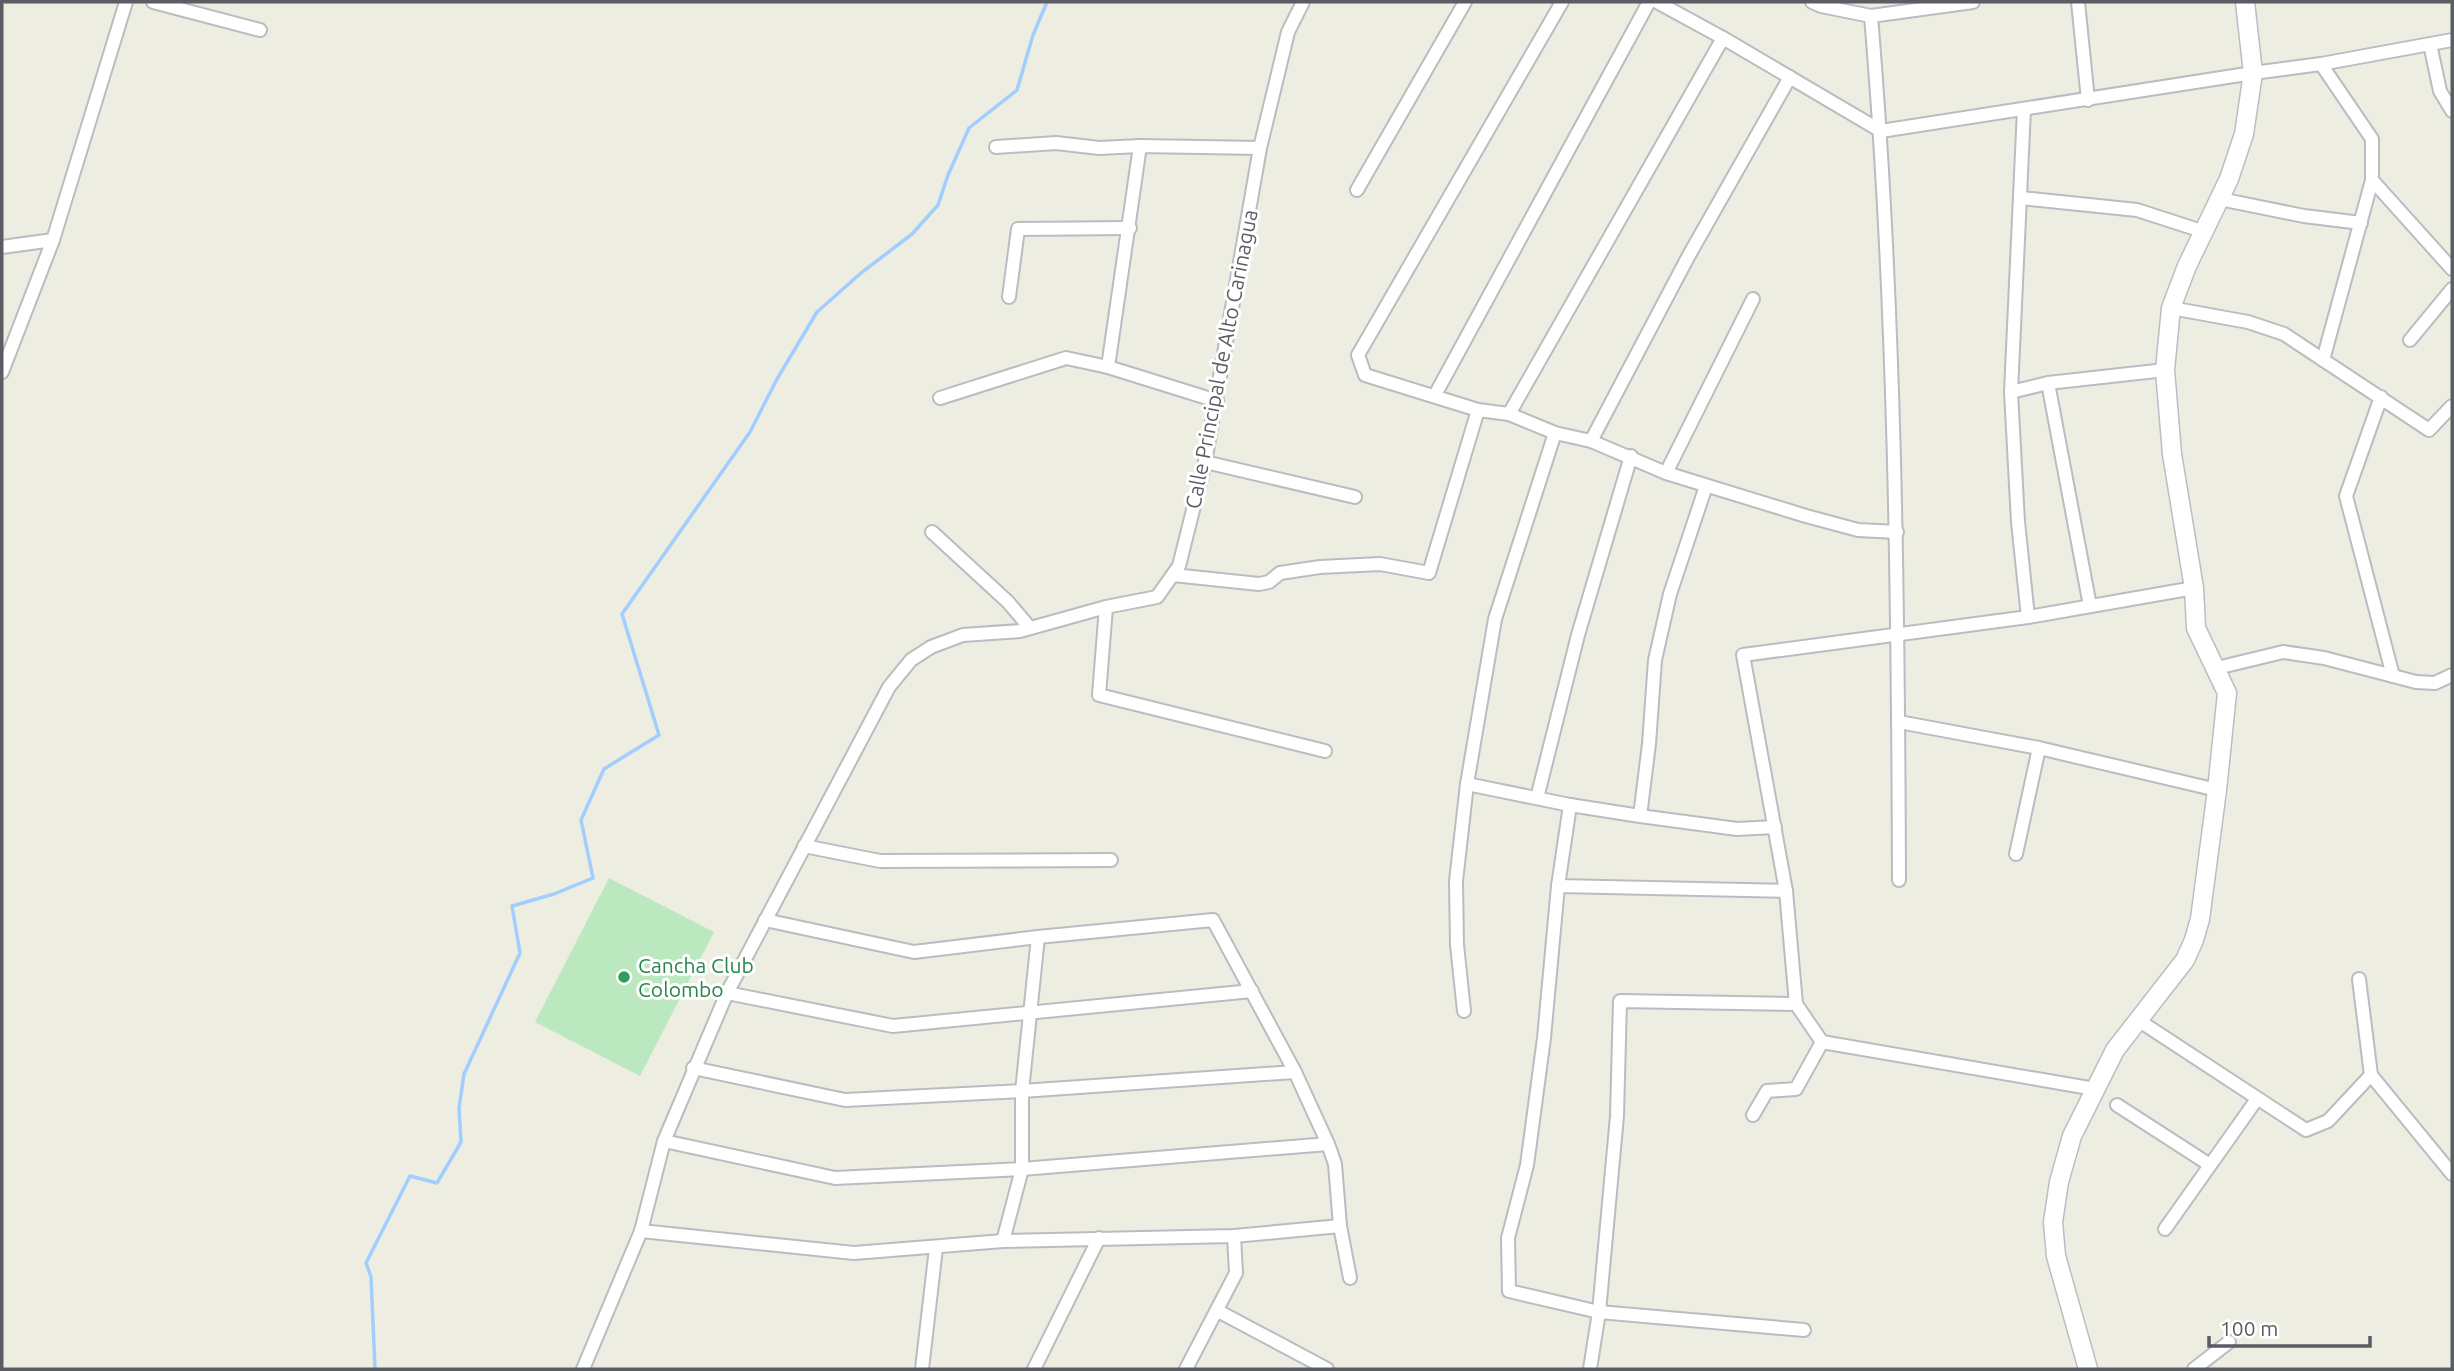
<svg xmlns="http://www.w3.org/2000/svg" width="2454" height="1371" font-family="Ubuntu,sans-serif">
<rect width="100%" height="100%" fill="#eeede2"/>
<!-- green -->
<path fill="#bce8c0" d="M609 878 714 932 640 1076 535 1022Z"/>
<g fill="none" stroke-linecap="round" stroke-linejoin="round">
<!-- stream -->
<path stroke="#a1cdff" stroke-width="3.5" d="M375 1369 371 1277 366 1263 410 1176 437 1183 461 1142 459 1108 464 1074 520 953 512 906 554 894 593 878 581 820 604 769 659 735 622 614 750 432 777 379 817 312 861 273 912 234 938 205 948 175 969 128 1017 90 1033 35 1047 2"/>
<defs>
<g id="street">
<path d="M153 2 260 30"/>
<path d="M1562 2 1358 355 1365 375 1478 410 1509 414 1555 433 1591 441 1666 473 1806 516 1858 530 1897 532"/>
<path d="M1657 2 1723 38 1881 131 2253 73 2321 64 2452 40"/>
<path d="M1812 2 1821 6 1871 16 1973 2"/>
<path d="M2078 2 2088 100"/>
<path d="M1871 16C1895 303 1898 591 1899 880"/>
<path d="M2430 44 2440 91 2452 111"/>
<path d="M2321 64 2372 139V180L2323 360"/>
<path d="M2024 109 2011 392 2018 522 2028 617"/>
<path d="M996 147 1056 143 1099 148 1140 146"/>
<path d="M2372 180 2452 269"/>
<path d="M1357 190 1465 2"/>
<path d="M2021 198 2137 210 2205 232"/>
<path d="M2220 199 2304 216 2361 223"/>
<path d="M2 247 53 240 126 2"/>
<path d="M1009 297 1018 229 1130 228"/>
<path d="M2171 308 2248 322 2284 334 2429 430 2452 406"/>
<path d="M2410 340 2452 289"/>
<path d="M2 372 53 240"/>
<path d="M2048 383 2090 606"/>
<path d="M2011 392 2048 383 2165 370"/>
<path d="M1435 395 1649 2"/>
<path d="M2381 397 2346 496 2393 676"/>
<path d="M940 398 1066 358 1108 367"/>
<path d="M1217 401 1108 367 1140 146 1260 148"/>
<path d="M1509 414 1723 38"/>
<path d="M1591 441 1688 257 1790 77"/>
<path d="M1205 462 1355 497"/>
<path d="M1666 473 1753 299"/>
<path d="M932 532 1008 602 1030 628"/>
<path d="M1173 575 1259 584 1269 582 1280 573 1320 567 1380 564 1429 573 1478 410"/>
<path d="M1106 607 1099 695 1325 751"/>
<path d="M2217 668 2283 652 2324 658 2416 682 2435 683 2452 675"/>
<path d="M1899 722 2039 748 2217 790"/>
<path d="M1467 784 1570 805 1640 816 1737 829 1775 827"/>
<path d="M1537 798 1578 635 1631 456"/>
<path d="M1570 805 1558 886 1544 1038 1527 1165 1508 1238 1509 1291 1599 1312 1804 1330"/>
<path d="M1640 816 1649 744 1655 660 1670 594 1706 486"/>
<path d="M804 846 880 861 1111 860"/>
<path d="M2016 854 2039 748"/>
<path d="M1558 886 1786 891"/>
<path d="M765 920 914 952 1038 937 1022 1091V1169L1003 1241"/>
<path d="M1038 937 1213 920 1295 1072 1328 1144 1335 1164 1340 1226 1350 1278"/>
<path d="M2359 979 2371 1075"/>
<path d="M727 993 893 1026 1252 991"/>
<path d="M1464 1011 1457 945 1456 881 1467 784 1495 619 1555 433"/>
<path d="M2138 1020 2306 1130 2328 1121 2371 1075 2452 1174"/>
<path d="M693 1068 845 1100 1022 1091 1295 1072"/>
<path d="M2095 1089 1822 1042 1796 1004 1786 891 1743 655 2028 617 2194 588"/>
<path d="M2117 1105 2210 1165"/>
<path d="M1753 1115 1767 1091 1796 1089 1822 1042"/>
<path d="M664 1141 835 1178 1022 1169 1328 1144"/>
<path d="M2165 1229 2257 1099"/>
<path d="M641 1231 854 1253 1003 1241 1234 1236 1340 1226"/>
<path d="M1218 1311 1327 1369"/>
<path d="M583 1369 641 1231 664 1141 727 993 889 687 911 660 931 647 963 635 1020 631 1106 607 1157 597 1179 566 1205 462 1260 148 1288 32 1303 2"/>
<path d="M922 1369 936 1248"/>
<path d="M1034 1369 1099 1238"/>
<path d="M1186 1369 1236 1273 1234 1236"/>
<path d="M1590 1369 1599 1312 1617 1116 1620 1001 1796 1004"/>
<path d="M2194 1369 2229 1342"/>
</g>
<path id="secondary" d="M2088 1369 2056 1256 2053 1222 2059 1182 2072 1136 2115 1050 2185 960 2194 940 2200 919 2217 790 2227 693 2196 628 2194 588 2172 454 2165 370 2171 308 2187 266 2229 179 2244 134 2253 73 2245 2"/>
</defs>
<!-- street casing -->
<use href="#street" stroke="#babcc2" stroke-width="16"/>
<!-- secondary casing -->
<use href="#secondary" stroke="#bbbdc5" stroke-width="21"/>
<!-- street -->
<use href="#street" stroke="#fff" stroke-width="12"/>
<!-- secondary -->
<use href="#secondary" stroke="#fff" stroke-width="18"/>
</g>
<!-- markers -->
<circle fill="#2e9e5b" stroke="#fff" stroke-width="2.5" cx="624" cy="977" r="7"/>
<g text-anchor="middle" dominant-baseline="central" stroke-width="6" stroke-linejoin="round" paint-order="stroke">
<!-- street labels -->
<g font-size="21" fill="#5a5e64" stroke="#fff">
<text transform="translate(1221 359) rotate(-79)">Calle Principal de Alto Carinagua</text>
</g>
<!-- leisure labels -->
<g font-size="21" fill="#27864d" stroke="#fff" text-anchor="start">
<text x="638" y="965">Cancha Club<tspan x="638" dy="24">Colombo</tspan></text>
</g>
</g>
<!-- border -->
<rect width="2454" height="1371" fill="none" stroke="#5a5e64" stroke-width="7"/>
<!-- scale -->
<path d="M2209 1336v10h161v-10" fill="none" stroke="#5a5e64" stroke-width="3.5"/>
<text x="2220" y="1336" font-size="21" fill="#5a5e64" stroke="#ffffff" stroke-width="5" paint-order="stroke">100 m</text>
</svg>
